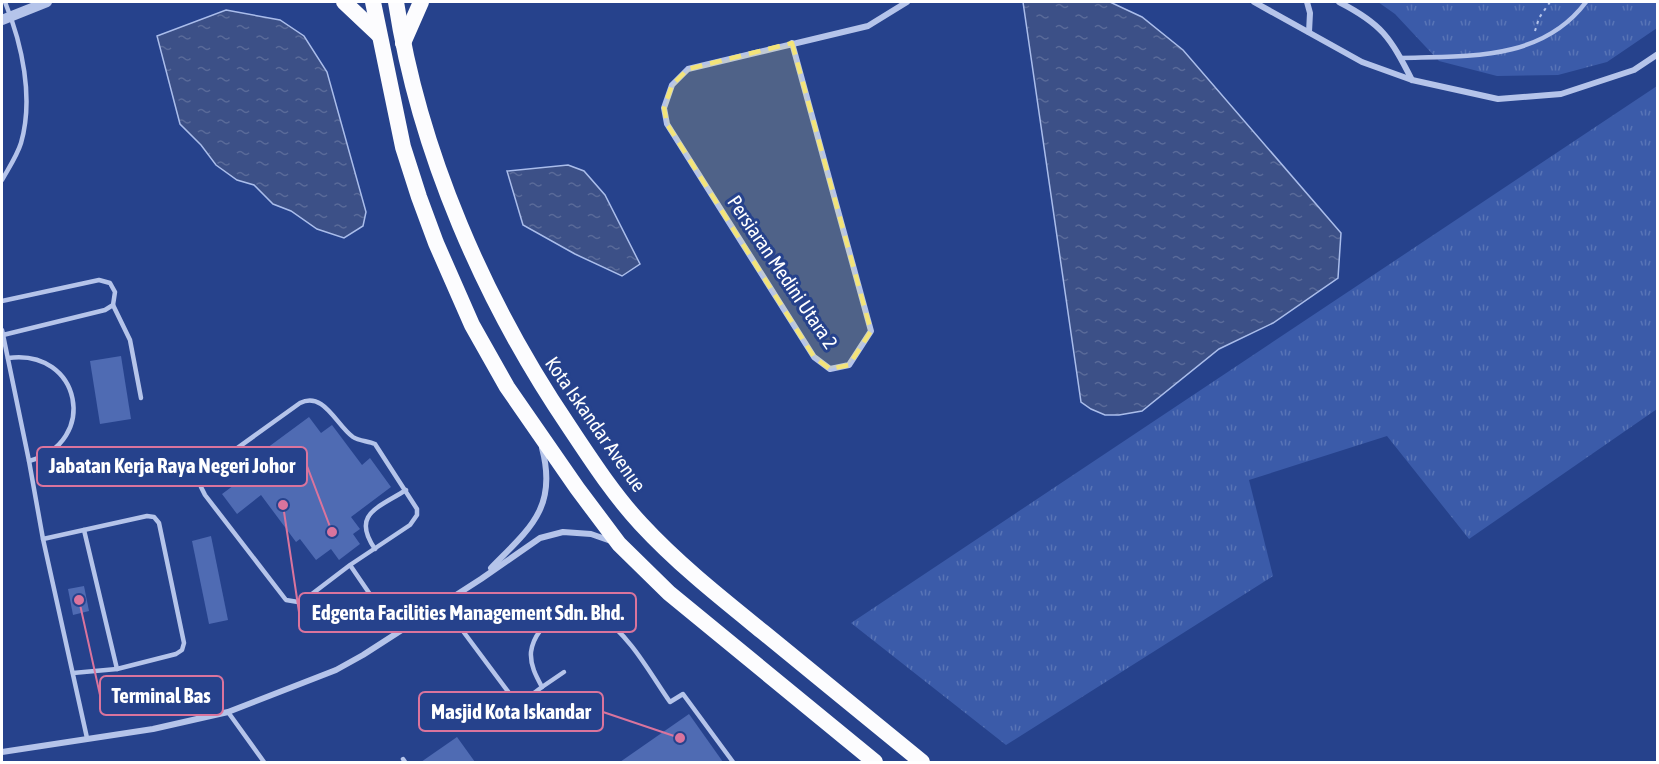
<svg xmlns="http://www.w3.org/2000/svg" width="1659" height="764" font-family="'Asap Condensed',sans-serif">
<defs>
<pattern id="grass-tufts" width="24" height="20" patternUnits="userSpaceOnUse" patternTransform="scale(1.5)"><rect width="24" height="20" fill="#3b5ba9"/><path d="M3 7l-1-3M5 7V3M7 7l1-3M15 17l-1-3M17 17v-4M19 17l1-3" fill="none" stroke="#5874b6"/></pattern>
<pattern id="water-ripples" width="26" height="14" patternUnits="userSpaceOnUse" patternTransform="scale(1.5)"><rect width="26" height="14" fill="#3c5087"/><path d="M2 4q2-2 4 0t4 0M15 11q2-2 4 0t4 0" fill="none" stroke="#596a99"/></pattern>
</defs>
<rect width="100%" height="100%" fill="#26428c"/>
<!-- grass -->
<g fill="url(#grass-tufts)">
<path d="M1378 2H1657V28L1607 62 1558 75 1497 76 1439 61 1395 14Z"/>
<path d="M1657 86V409L1469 539 1387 436 1249 480 1273 576 1006 745 851 623Z"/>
</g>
<!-- water -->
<g fill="url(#water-ripples)" stroke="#aabdeb" stroke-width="1.5">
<path d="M1023 2H1110L1142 17 1183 50 1341 233 1338 278 1273 323 1219 349 1142 411 1119 415H1105L1091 409 1081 402Z"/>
<path d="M226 10 280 20 304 36 327 72 366 212 363 226 344 238 317 229 291 211 273 204 254 185 237 180 216 165 201 145 180 124 157 36Z"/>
<path d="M568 165 584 171 605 195 640 264 622 276 575 254 523 225 507 171Z"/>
</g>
<!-- building -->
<g fill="#4f6bb3">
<path d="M121 356 131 419 100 424 90 361Z"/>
<path d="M309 417 321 433 332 425 362 465 370 458 391 487 351 517 360 529 353 534 360 544 339 560 331 549 316 560 300 539 296 542 261 495 237 514 222 494 273 456 267 448Z"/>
<path d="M211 536 228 620 209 624 192 541Z"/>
<path d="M84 586 89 611 73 615 68 589Z"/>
<path d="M689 714 723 762H620Z"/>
<path d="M457 737 475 762H421Z"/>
</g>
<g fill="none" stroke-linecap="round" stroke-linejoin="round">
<!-- path -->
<path stroke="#b5c4ea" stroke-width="2" stroke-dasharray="3 4.5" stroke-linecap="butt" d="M1535 31 1539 18 1550 2"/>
<!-- service -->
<g stroke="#b5c4ea" stroke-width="4.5">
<path d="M1401 58C1468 56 1542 61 1586 2"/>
<path d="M2 180C8 169 17 156 21 143 34 98 22 44 5 2"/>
<path d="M2 301 99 280 110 283 115 292 113 305 105 310 3 335"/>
<path d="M113 305 130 340 141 398"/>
<path d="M2 330 29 461 43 539 87 738"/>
<path d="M8 358C81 348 100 442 29 461"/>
<path d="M84 530 117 669"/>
<path d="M43 539 147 516 154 517 159 523 184 643 182 650 176 654 117 669 73 673"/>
<path d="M375 549C351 514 378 508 406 490"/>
<path d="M350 565 410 525 417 515V509L375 444C368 441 359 441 353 437 336 425 324 391 300 403L204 472 201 487 205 495 286 600 298 602 304 600 350 565 378 606 407 627"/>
<path d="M442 603 518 705 542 687C536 676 530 665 531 652 535 621 574 600 601 617 630 635 651 675 670 702L683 694 733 762"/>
<path d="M542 687 564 672"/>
<path d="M228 712 264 762"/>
<path d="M403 759 405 762"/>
</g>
<!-- minor -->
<g stroke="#b5c4ea" stroke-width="6">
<path d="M1254 2 1362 62 1412 80 1498 99 1561 94 1634 70 1658 54"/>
<path d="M1307 2 1310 13 1309 32"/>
<path d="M1339 2C1382 24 1390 37 1412 80"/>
<path d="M792 43 871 331 849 365 830 369 814 357 667 124 664 108 672 85 688 69 868 26 907 2"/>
<path d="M491 568C529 529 558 508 542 448"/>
<path d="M2 752 153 729 228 712 336 670 363 655 481 579 540 538 563 532 591 534 611 541"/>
</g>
<!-- tertiary -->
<path stroke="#b5c4ea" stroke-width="10" d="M2 20 47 2"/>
<!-- trunk -->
<g stroke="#fcfcfe" stroke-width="16">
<path d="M344 2 379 35"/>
<path d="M373 2 403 147 419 197 436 243 472 325 507 387 577 488 619 544 669 593 875 762"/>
<path d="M396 2C419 152 485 303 570 428 592 461 614 495 641 524 678 564 721 598 763 632 816 675 869 719 922 762"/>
<path d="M403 43 421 2"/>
</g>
</g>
<!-- marked area -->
<path fill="#f3e47a" fill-opacity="0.2" stroke="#f3e47a" stroke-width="4.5" stroke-dasharray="12 8" stroke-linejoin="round" d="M792 43 871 331 849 365 830 369 814 357 667 124 664 108 672 85 688 69Z"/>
<g text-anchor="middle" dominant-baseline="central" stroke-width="6" stroke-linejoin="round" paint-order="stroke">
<!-- street labels -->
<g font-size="20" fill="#fff" stroke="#26428c">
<text transform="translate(783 272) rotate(56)">Persiaran Medini Utara 2</text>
<text transform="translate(596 424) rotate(55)">Kota Iskandar Avenue</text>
</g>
</g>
<!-- callouts -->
<path fill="none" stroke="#da749d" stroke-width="2" d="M332 532L307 466M283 505L299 612M79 600L100 695M680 738L603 712"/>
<g fill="#da749d" stroke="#26428c" stroke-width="2">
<circle cx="332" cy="532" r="6"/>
<circle cx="283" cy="505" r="6"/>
<circle cx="79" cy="600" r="6"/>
<circle cx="680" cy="738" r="6"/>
</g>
<g fill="#26428c" stroke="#da749d" stroke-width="2">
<rect x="37" y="447" width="270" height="39" rx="6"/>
<rect x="299" y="593" width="337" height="39" rx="6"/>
<rect x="100" y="676" width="123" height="39" rx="6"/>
<rect x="419" y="692" width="184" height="39" rx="6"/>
</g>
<g font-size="21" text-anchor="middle" font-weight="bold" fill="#fff">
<text x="172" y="473">Jabatan Kerja Raya Negeri Johor</text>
<text x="468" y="620">Edgenta Facilities Management Sdn. Bhd.</text>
<text x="161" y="703">Terminal Bas</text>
<text x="511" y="719">Masjid Kota Iskandar</text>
</g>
<!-- border -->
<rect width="1659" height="764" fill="none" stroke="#ffffff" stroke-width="6"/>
</svg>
